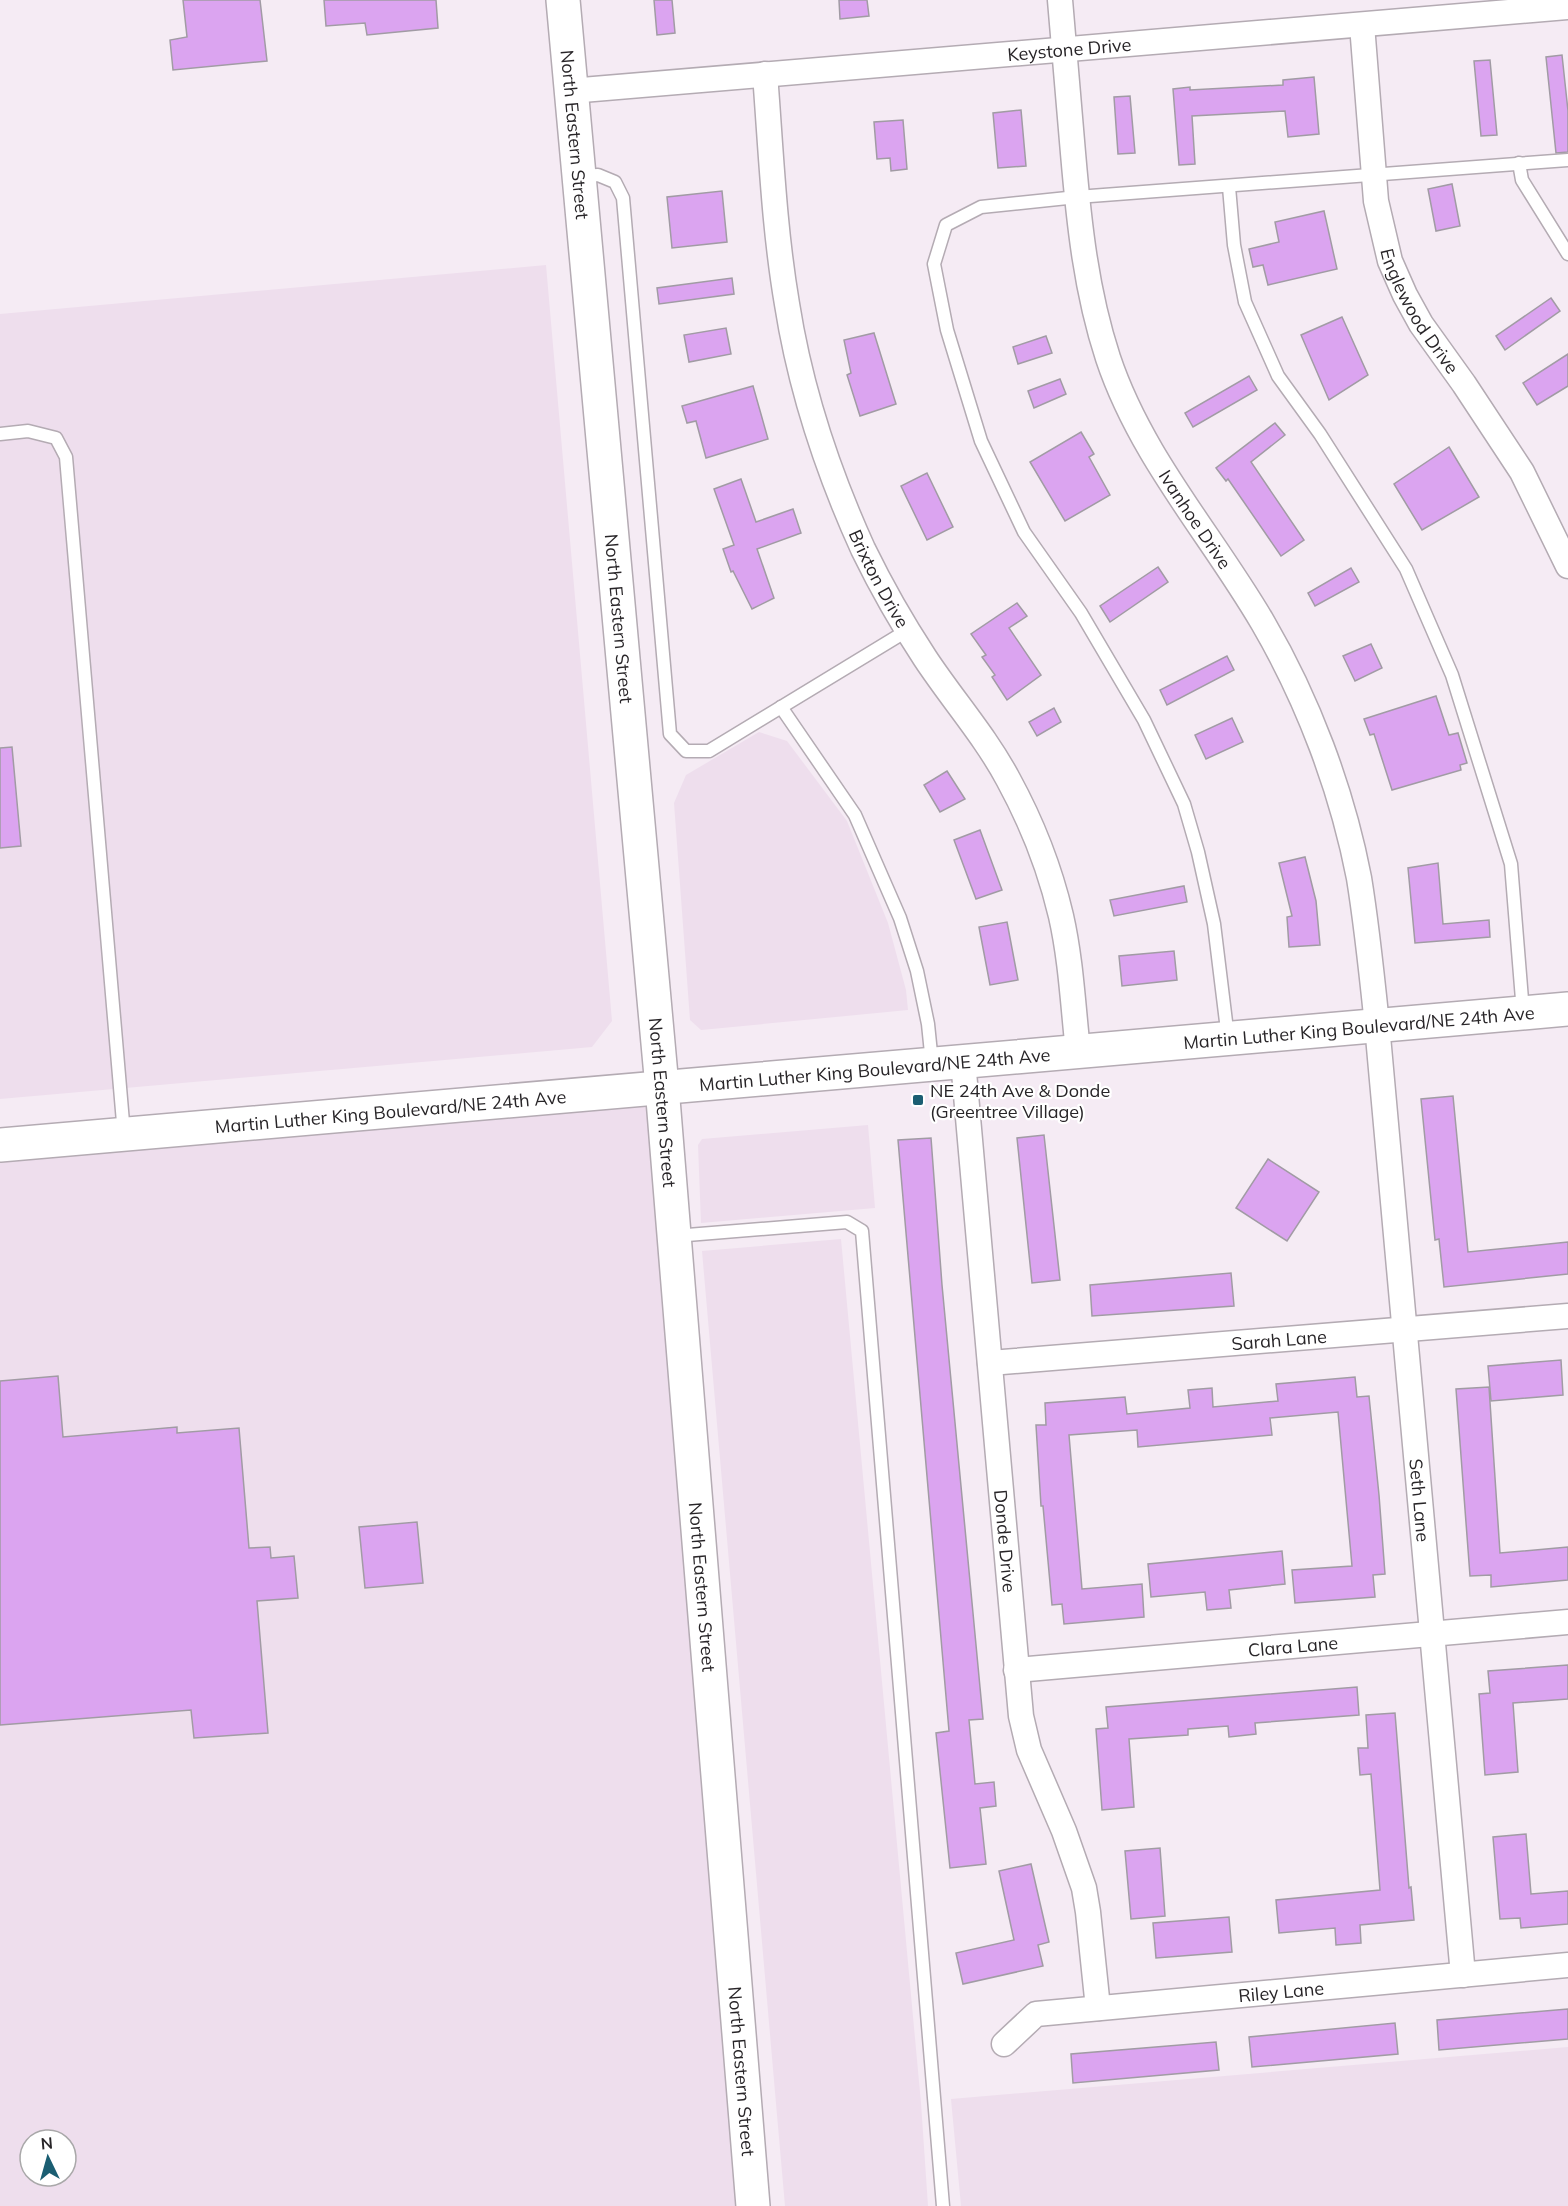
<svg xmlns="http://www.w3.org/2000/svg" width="1568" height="2206" font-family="Mulish,sans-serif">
<rect width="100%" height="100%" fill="#f5ebf4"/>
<!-- built -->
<g fill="#eedeed" fill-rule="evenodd">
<path d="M546 265 612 1021 592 1047 0 1099V314Z"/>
<path d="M759 732 787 741 847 821 888 923 906 990 908 1010 701 1030 690 1020 674 803 686 775Z"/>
<path d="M649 1102 740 2206H0V1159ZM30 2140H66V2176H30Z"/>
<path d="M868 1125 875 1208 701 1223 698 1145 702 1139Z"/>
<path d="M841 1239 921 2103 928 2206H785L777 2115 702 1251Z"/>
<path d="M1568 2047V2206H961L951 2099Z"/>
</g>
<!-- building -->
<g fill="#dba4f0" stroke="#a19ba4" stroke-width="1.5">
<path d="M183 0H260L267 61 173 70 170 40 187 37Z"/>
<path d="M324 0H436L438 28 367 35 365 23 326 26Z"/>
<path d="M654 0H672L675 33 657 35Z"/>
<path d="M839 0H867L869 16 840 19Z"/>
<path d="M1562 55 1568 111V152L1556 153 1546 57Z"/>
<path d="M1490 60 1497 135 1481 136 1474 61Z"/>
<path d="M1314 77 1319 134 1288 137 1285 111 1192 116 1195 164 1179 165 1173 89 1190 87V90L1283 85V80Z"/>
<path d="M1130 96 1135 153 1118 154 1114 97Z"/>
<path d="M1021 110 1026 166 998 168 993 113Z"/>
<path d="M903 120 907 169 891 171 890 158 877 159 874 122Z"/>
<path d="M1452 184 1460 226 1436 231 1428 189Z"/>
<path d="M722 191 727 242 672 248 667 197Z"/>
<path d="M1324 211 1337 269 1268 285 1263 265 1253 267 1249 249 1279 242 1275 222Z"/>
<path d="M732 278 734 294 659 304 657 288Z"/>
<path d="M1551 298 1560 311 1505 350 1496 336Z"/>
<path d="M1342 317 1368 375 1329 400 1301 335Z"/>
<path d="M726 328 731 354 689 362 684 335Z"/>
<path d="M874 333 896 404 860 416 847 375 851 373 844 340Z"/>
<path d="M1046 336 1052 353 1018 364 1013 347Z"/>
<path d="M1568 354V386L1537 405 1523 383Z"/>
<path d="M1249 376 1257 390 1193 427 1185 413Z"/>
<path d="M1060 379 1066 394 1034 408 1028 391Z"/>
<path d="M753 386 768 439 706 458 696 421 687 423 682 406Z"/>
<path d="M1275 423 1285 435 1251 462 1304 540 1281 556 1228 479 1226 481 1216 468Z"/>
<path d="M1081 432 1094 454 1089 457 1110 495 1065 521 1030 462Z"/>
<path d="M1449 447 1479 497 1422 530 1394 484Z"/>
<path d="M927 473 953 527 927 540 901 486Z"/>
<path d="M741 479 756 522 793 509 801 533 757 549 774 598 752 609 733 571 731 572 723 549 734 545 714 489Z"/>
<path d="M1158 567 1168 582 1110 622 1100 606Z"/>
<path d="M1351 568 1359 582 1315 606 1308 593Z"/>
<path d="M1017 603 1027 616 1009 628 1041 675 1007 700 992 677 995 675 982 657 986 655 971 634Z"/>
<path d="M1371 644 1382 668 1355 681 1343 656Z"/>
<path d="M1227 656 1234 670 1167 705 1160 690Z"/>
<path d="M1436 696 1449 735 1458 733 1467 763 1460 765 1461 770 1392 790 1374 734 1370 735 1364 719Z"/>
<path d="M1054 708 1061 722 1037 736 1029 722Z"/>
<path d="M1232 718 1243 742 1206 759 1195 735Z"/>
<path d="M12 747 21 846 0 848V748Z"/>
<path d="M947 771 965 799 940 812 924 785Z"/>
<path d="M980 830 1002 890 976 899 954 840Z"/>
<path d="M1305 857 1316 901 1320 945 1289 947 1287 917 1292 916 1279 863Z"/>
<path d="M1438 863 1443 924 1489 920 1490 937 1415 943 1408 868Z"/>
<path d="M1184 886 1187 902 1114 916 1110 900Z"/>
<path d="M1007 922 1018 980 990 985 979 927Z"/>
<path d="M1174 951 1177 980 1122 986 1119 956Z"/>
<path d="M1453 1096 1468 1252 1568 1242V1274L1444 1287 1439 1239 1435 1240 1421 1099Z"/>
<path d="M1044 1135 1060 1280 1032 1283 1017 1138Z"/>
<path d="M931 1138 942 1285 983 1719 969 1720 975 1784 994 1782 996 1806 980 1808 986 1864 950 1868 936 1733 949 1731 898 1140Z"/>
<path d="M1268 1159 1319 1192 1287 1241 1236 1208Z"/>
<path d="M1231 1273 1234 1306 1092 1316 1090 1285Z"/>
<path d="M1561 1360 1563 1395 1491 1401 1488 1366Z"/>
<path d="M58 1376 63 1437 177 1427V1433L239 1428 249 1548 270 1547 271 1558 294 1556 298 1598 257 1601 268 1733 194 1738 191 1710 0 1725V1381Z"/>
<path d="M1355 1377 1357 1397 1369 1396 1379 1495 1385 1574 1373 1575 1375 1597 1295 1603 1292 1570 1352 1566 1338 1412 1270 1418 1272 1435 1138 1447 1137 1430 1069 1435 1082 1589 1142 1584 1144 1617 1064 1624 1062 1604 1052 1605 1043 1506H1041L1036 1425H1046L1045 1403 1125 1397 1127 1414 1190 1408 1188 1390 1212 1388 1213 1407 1278 1401 1276 1384Z"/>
<path d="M1489 1387 1500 1553 1568 1547V1580L1491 1587V1575L1470 1576 1456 1389Z"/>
<path d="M417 1522 423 1583 365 1588 359 1527Z"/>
<path d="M1282 1551 1285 1584 1229 1590 1231 1608 1207 1610 1205 1592 1151 1597 1148 1564Z"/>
<path d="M1568 1665V1699L1513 1703 1518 1772 1485 1775 1479 1694 1490 1693 1488 1671Z"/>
<path d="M1357 1687 1359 1715 1255 1723 1256 1734 1229 1737 1228 1726 1188 1729V1735L1129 1739 1134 1807 1102 1810 1096 1729 1108 1728 1106 1707Z"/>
<path d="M1395 1713 1409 1888 1411 1887 1414 1920 1360 1925 1361 1943 1336 1945 1335 1928 1279 1933 1276 1900 1380 1890 1371 1774 1360 1775 1358 1748H1368L1366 1715Z"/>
<path d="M1526 1834 1531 1894 1568 1891V1924L1521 1928 1520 1918 1500 1919 1493 1837Z"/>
<path d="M1160 1848 1165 1916 1131 1919 1125 1851Z"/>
<path d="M1031 1864 1049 1942 1038 1945 1043 1966 963 1984 956 1953 1014 1940 999 1871Z"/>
<path d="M1229 1917 1232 1952 1156 1958 1153 1923Z"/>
<path d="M1568 2009V2039L1439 2050 1437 2020Z"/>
<path d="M1395 2023 1398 2054 1252 2067 1249 2037Z"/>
<path d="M1216 2042 1219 2070 1073 2083 1071 2054Z"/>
</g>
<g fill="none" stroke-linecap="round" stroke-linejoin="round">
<defs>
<g id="lane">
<path d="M1519 163 1522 180 1568 254"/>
<path d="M579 176 598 175 615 182 623 198 670 734 686 751H709L908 630"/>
<path d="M1229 187 1234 245 1245 302 1278 376 1320 434 1406 569 1452 675 1511 864 1523 1012"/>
<path d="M0 434 28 431 56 438 66 457 124 1134"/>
<path d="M781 707 855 815 900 918 917 971 928 1024 932 1063"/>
<path d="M1228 1038 1214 924 1198 852 1184 804 1144 720 1081 613 1024 532 981 441 947 330 934 264 946 225 981 207 1077 197 1568 160"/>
<path d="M675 1236 847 1222 862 1231 943 2206"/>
</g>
<g id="street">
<path id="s1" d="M1060 0C1064 51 1069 102 1073 153 1079 223 1086 291 1108 358 1141 457 1211 534 1263 623 1308 700 1342 790 1359 878 1367 927 1372 976 1377 1025L1463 1975"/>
<path id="s2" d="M1362 25 1376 201 1390 261 1405 295 1421 324 1464 384 1522 472 1568 566"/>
<path id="s3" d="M765 74C771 151 774 228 787 304 800 387 828 472 863 549 881 586 902 623 925 658 952 699 985 736 1008 779 1031 821 1050 869 1061 916 1071 960 1073 1006 1078 1051"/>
<path id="s4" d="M570 91 1568 7"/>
<path id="s5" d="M963 1061 1021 1716 1029 1750 1064 1831 1084 1888 1088 1912 1098 2008"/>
<path id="s6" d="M990 1363 1568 1316"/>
<path id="s7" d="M1016 1670 1568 1622"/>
<path id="s8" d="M1004 2044 1036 2014 1568 1965"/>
</g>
<g id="secondary">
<path id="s9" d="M563 0 662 1087 753 2206"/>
<path id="s10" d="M0 1145 1568 1009"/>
</g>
</defs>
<!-- lane casing -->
<use href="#lane" stroke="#b4abb3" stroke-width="15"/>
<!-- street casing -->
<use href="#street" stroke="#b4abb3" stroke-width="27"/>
<!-- secondary casing -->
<use href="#secondary" stroke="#b4abb3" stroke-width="36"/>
<!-- lane -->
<use href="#lane" stroke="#fff" stroke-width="12"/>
<!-- street -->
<use href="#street" stroke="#fff" stroke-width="24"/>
<!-- secondary -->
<use href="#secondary" stroke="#fff" stroke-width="33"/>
</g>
<!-- markers -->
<rect fill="#1b5e72" stroke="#fff" stroke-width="2" x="912" y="1094" width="12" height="12" rx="3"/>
<g text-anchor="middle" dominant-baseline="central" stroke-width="4.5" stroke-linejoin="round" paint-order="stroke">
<!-- street labels -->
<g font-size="18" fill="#282528" stroke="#fff">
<text stroke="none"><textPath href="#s4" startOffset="501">Keystone Drive</textPath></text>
<text stroke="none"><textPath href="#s9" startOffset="135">North Eastern Street</textPath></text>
<text stroke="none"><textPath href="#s2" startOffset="296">Englewood Drive</textPath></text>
<text stroke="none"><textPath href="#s1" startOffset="546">Ivanhoe Drive</textPath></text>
<text stroke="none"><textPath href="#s3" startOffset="522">Brixton Drive</textPath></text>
<text stroke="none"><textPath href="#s9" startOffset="621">North Eastern Street</textPath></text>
<text stroke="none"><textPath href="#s10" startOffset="1364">Martin Luther King Boulevard/NE 24th Ave</textPath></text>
<text stroke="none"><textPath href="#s10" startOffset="878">Martin Luther King Boulevard/NE 24th Ave</textPath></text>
<text stroke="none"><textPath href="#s9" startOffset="1107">North Eastern Street</textPath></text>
<text stroke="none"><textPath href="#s10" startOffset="392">Martin Luther King Boulevard/NE 24th Ave</textPath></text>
<text stroke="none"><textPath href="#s6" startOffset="290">Sarah Lane</textPath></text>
<text stroke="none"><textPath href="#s1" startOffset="1569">Seth Lane</textPath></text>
<text stroke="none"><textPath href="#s5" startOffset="482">Donde Drive</textPath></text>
<text stroke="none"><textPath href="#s9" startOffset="1593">North Eastern Street</textPath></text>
<text stroke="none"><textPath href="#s7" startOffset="278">Clara Lane</textPath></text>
<text stroke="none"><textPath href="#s8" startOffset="290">Riley Lane</textPath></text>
<text stroke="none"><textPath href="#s9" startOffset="2079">North Eastern Street</textPath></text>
</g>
<!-- poi labels -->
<g font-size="18" fill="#282528" stroke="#fff" text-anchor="start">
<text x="930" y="1090">NE 24th Ave &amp; Donde<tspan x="930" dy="21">(Greentree Village)</tspan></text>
</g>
</g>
<!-- north arrow -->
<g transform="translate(48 2158) rotate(355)"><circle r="28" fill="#ffffff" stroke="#a9a8a9" stroke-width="1.5"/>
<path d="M0-4.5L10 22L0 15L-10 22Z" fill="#1b5e72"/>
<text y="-9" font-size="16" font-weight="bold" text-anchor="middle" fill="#282528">N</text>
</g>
</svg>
